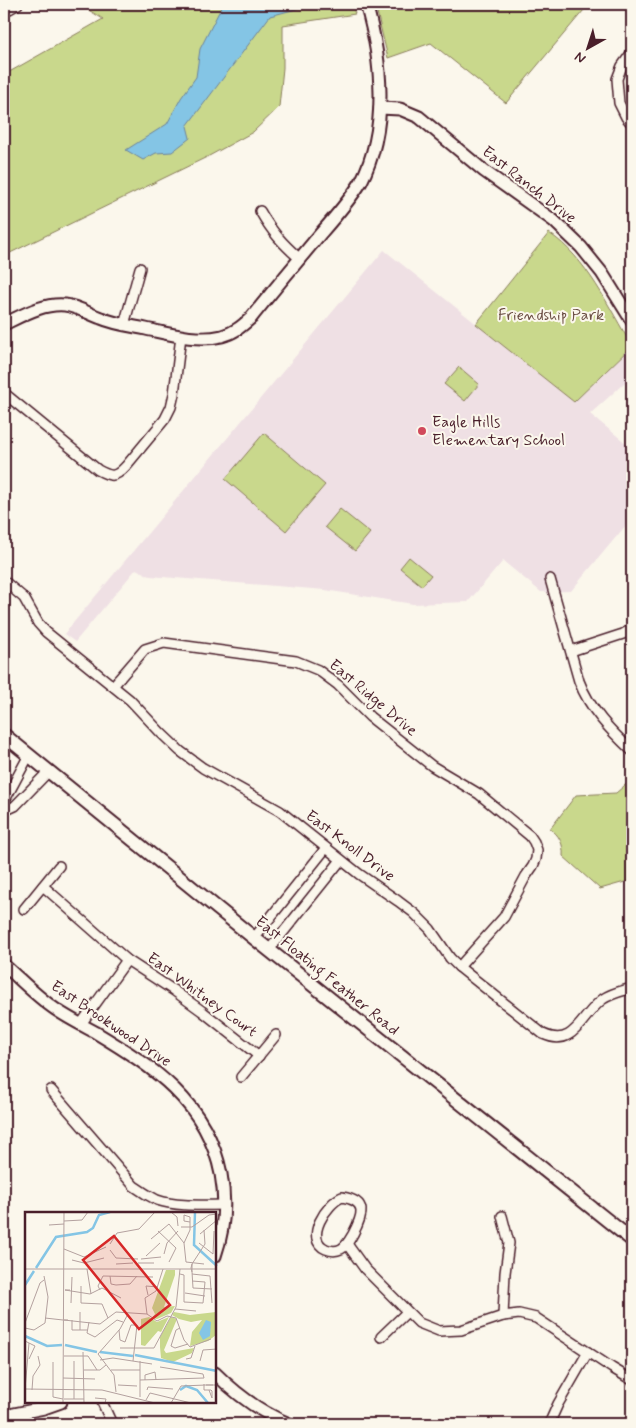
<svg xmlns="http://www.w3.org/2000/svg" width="636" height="1428" font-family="Mynerve,sans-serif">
<rect width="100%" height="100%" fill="#fbf7ec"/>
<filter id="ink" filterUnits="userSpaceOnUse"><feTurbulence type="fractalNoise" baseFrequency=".02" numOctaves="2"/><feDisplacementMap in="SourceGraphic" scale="10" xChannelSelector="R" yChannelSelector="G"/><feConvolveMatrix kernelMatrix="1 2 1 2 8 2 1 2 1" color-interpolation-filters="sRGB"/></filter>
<g filter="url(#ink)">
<!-- built -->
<path fill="#efe0e4" d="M384 250 574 402 632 346V376L590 414 632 448V518L571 591 541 592 503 561 468 602 413 604 325 590 150 576 136 569 75 642 64 634Z"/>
<!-- green -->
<g fill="#c9d88c" stroke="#8a7c5c">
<path d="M79 4H352L355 14 283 25V68L279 107 253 132 209 156 4 256V75L103 19Z"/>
<path d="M375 4H589L506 103 431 43 388 58Z"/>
<path d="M549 233C587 258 609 308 632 346L574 402 476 324Z"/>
<path d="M459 367 479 384 465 401 444 384Z"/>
<path d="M264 433 325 485 286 531 225 479Z"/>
<path d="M340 509 370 533 355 551 325 527Z"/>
<path d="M409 557 431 575 422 586 400 568Z"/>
<path d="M632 779V880L600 889 563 856C564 845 559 834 550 829L576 795 616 793Z"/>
</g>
<!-- water -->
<path fill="#84c5e5" stroke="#6d839b" d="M223 4H315L270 16 187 126 190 138 172 152 156 153 143 160 126 150 167 124 181 98 196 77 200 49Z"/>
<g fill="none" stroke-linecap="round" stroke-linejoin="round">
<defs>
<g id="minor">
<path d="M4 12 18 4"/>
<path d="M632 52 622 66 617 79 619 103 626 117 632 124"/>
<path d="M260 211C272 232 282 243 300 259"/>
<path d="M124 325 140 268"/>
<path d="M4 393 98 470C111 477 115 478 126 466L165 419 171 407 174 394 181 336"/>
<path d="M550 579 579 681C590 710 610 730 632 751"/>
<path d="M4 581 24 598 38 623 46 632 130 700 161 733 180 751 203 768 280 811 359 874 398 901 414 913 430 929 450 958 459 967 543 1034C575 1049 581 1015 603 999 612 993 622 991 632 988"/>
<path d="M571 651 623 634 632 629"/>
<path d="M113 686 145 649 164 643 296 661 318 670 338 685 370 717 432 766 479 794 530 836 534 842 537 850 536 859 533 866 526 876 504 917 459 967"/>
<path d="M5 810V800L29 755"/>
<path d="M4 811 15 806 49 771"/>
<path d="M43 886 127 960 173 990 202 1011 259 1056"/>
<path d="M24 909 59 866"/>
<path d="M254 938 326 848"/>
<path d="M269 950 341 860"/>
<path d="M81 1024 127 960"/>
<path d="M241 1077 276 1035"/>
<path d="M51 1090 134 1186C141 1191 149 1196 157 1200 178 1207 203 1205 224 1205"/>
<path d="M342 1197C368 1201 363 1215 353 1234 350 1239 347 1246 341 1249 337 1251 331 1251 326 1249 303 1239 327 1203 342 1197Z"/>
<path d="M502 1216 509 1243 505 1273 503 1316"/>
<path d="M347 1244 365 1269 419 1323 439 1331 461 1330 503 1316 519 1314 536 1318 612 1368 632 1380"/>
<path d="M381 1337 407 1312"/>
<path d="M102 1402 112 1424"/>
<path d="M549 1424 558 1404 588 1352"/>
</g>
<g id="tertiary">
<path d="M380 108 400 109 419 117 484 171 554 221 581 247 602 273 632 321"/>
<path d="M4 324C23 315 43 303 65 305 79 307 89 314 101 318 115 324 131 326 146 329 170 334 197 342 222 336 234 333 242 326 251 318 274 289 298 261 321 233 335 217 350 200 361 182 389 128 382 60 366 4"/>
<path d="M4 965C21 980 37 997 55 1009 68 1018 82 1025 95 1032 153 1067 207 1102 221 1174 226 1201 224 1230 215 1256"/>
<path d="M215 1373C236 1394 262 1413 289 1424"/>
<path d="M4 1416 44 1408 61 1402"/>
</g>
<path id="secondary" d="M4 735 254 938 632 1240"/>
</defs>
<!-- minor casing -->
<use href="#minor" stroke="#4a1f2b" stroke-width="12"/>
<!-- tertiary casing -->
<use href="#tertiary" stroke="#4a1f2b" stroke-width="15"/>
<!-- secondary casing -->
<use href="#secondary" stroke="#4a1f2b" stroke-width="16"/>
<!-- minor -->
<use href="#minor" stroke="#fbf7ec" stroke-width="9"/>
<!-- tertiary -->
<use href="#tertiary" stroke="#fbf7ec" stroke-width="11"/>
<!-- secondary -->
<use href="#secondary" stroke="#fbf7ec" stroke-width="12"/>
</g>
</g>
<!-- markers -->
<circle fill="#d1495b" stroke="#fbf7ec" stroke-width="2" cx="422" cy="431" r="5"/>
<g text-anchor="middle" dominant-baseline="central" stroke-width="4" stroke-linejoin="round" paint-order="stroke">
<!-- street labels -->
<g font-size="16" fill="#4a1f2b" stroke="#fbf7ec">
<text transform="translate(529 185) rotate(38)">East Ranch Drive</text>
<text transform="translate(373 698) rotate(40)">East Ridge Drive</text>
<text transform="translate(350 846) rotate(37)">East Knoll Drive</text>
<text transform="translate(327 976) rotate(39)">East Floating Feather Road</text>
<text transform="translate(202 995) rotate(36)">East Whitney Court</text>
<text transform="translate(111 1024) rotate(34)">East Brookwood Drive</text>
</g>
<!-- park labels -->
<g font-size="16" fill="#6a4d43" stroke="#fbf7ec">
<text x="551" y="315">Friendship Park</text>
</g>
<!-- poi labels -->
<g font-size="16" fill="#4a1f2b" stroke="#fbf7ec" text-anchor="start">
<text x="432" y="422">Eagle Hills<tspan x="432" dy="18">Elementary School</tspan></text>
</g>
</g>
<!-- overview -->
<g transform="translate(25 1212)">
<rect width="191" height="191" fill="#fbf7ec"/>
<path d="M141 58H150V63L139 95 150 94 146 101 132 107 127 106 130 102 127 96ZM149 100 165 103 191 100V123L183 129 165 134 167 120 177 108 166 110 154 107 147 103ZM124 105 132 110 144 105 136 120 133 119 120 134 116 133V107ZM146 105 152 107 139 138 141 141 169 136 167 141 148 150 136 146 135 135V125Z" fill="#c9d88c"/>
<path d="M181 108 186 110 185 124 178 128 174 121Z" fill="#84c5e5"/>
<path fill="none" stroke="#84c5e5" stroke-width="2.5" d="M170 0 169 33 192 54M11 56 31 25 62 20 68 16 74 3 85 0M0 73 9 59M0 124 22 134 37 133M40 133 72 140M75 140 108 144M110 143 192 159M155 178 161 174 172 178 183 191"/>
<path fill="none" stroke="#b4a19f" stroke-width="1" d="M146 0 152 5 153 14M39 9 57 8 63 0M24 13 39 12M156 15H167L184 3 192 2M133 19 151 36 144 50M175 22 192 8M126 27 144 12 159 31M159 31 165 18V5L159 3V9L165 10M159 31 161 50 179 52M174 31 188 42 189 19M85 32 92 21 114 17 130 0M39 37 59 45 81 35M85 38 91 46 113 47M139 42 142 31 153 19M121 44 135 31M116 47 136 45M47 48 59 51 79 46M113 51H129M91 52 108 51M167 52 180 32 179 18M167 52V60L166 56ZM0 57H192M62 57 66 82M138 57 131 79 120 86 122 102 132 109 142 104 151 106 159 128 165 135 186 127M167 60 168 76 187 77M155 62 159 63V90L178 91 180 70 167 69M167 62 185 64M85 64 86 72 91 73 105 72 112 64M185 64 187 91M56 74V91L77 92 83 106M45 78H40L65 82 77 76 96 86M75 78 73 74 78 64 128 65M160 81 180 84M123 83 121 74 133 75M46 91 47 65M150 97 171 99M20 106 38 108M43 108H39L75 112 91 100 122 102M47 108V118H62M64 110 62 121 70 125 92 108 98 110M0 111 15 71 19 68M0 116 9 118 20 111 23 85 19 64M155 116 151 118 146 134 150 136 163 132M55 118V100M94 118 95 128 100 130 106 113H112L108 149M0 129 10 134 4 147M95 136H129L151 95 155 57M58 140 59 191M39 144H63L72 158M161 147 166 146 170 134M75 148 88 146 127 152M175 149 178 138 192 137M28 150V185L38 187M59 158H75L81 153M86 158H115M38 166 70 167M115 168 179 166 178 162 135 155M120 168V163L130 160 131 168M179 172V178H186L187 179V186L184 178M93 173 112 174M188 173H181H192M0 177 4 131M0 177 77 178 130 191M7 178 8 164 15 153 13 144M122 178 123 175 148 177M91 180 89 163 73 142 95 117 103 102M115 185V149M70 186 81 187 80 191M39 187H59M49 187V149M121 188 125 181 166 191M38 191 39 0M146 191 156 174 181 173"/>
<path fill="#d62828" fill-opacity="0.15" stroke="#d62828" stroke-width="2.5" d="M89 24 145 93 114 117 58 48Z"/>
<rect width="191" height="191" fill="none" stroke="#4a1f2b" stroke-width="2.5"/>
</g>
<!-- margin -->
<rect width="636" height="1428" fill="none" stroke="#fbf7ec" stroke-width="20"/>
<rect x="10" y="10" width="616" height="1408" fill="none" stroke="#4a1f2b" stroke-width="2" filter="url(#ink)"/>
<!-- north arrow -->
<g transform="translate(588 48) rotate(219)" stroke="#fbf7ec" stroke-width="4" paint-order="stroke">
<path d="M0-4L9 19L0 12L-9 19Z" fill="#4a1f2b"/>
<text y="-8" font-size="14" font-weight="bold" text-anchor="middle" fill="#4a1f2b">N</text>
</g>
</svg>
